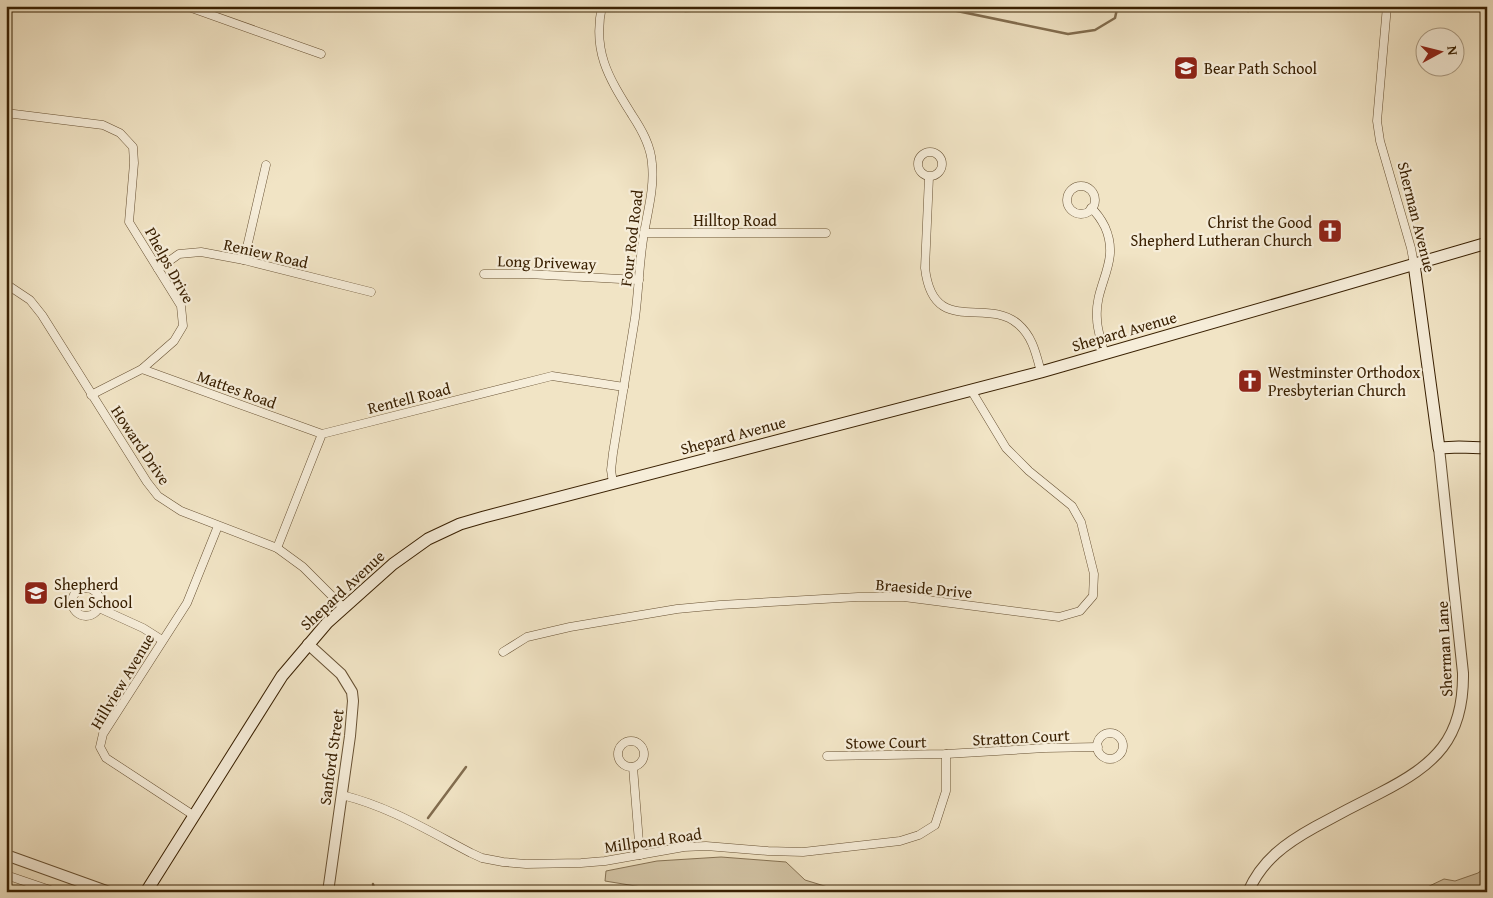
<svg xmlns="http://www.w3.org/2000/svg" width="1493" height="898" font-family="'Gentium Book Plus',serif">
<rect width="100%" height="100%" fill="#f1e4c5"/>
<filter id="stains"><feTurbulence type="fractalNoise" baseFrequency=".004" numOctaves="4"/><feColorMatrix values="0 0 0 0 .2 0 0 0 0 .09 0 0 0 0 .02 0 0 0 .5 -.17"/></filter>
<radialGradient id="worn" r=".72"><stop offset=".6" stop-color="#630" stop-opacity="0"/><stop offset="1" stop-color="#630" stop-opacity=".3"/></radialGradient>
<!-- green -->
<g fill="#d2c3a4" stroke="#867253">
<path d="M721 857 786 862 805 880 844 892H672L605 881 606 871 657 861Z"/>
<path d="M1487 866V892H1413L1421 890 1444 879 1455 881 1478 873Z"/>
<path d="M1161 888 1234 889V892H1138Z"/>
</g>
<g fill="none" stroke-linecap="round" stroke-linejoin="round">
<!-- stream -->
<g stroke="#826d4f" stroke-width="2.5">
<path d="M684 6 685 11 712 10 731 6"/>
<path d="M933 6 1068 34 1095 30 1115 18 1117 9 1124 6"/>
<path d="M1234 6 1248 11 1275 6"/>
<path d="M428 818 466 767"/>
<path d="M373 884 375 892"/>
</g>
<defs>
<g id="minor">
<path d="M186 6 321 54"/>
<path d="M602 6C592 52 609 78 632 115 642 130 651 146 652 164 655 191 645 220 642 247 639 270 638 295 635 318 628 363 620 408 613 453L611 470 613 483"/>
<path d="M1387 6 1377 121 1380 141 1411 248 1414 264"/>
<path d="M6 113 103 125 120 133 133 147 134 163 129 222 181 306 183 326 174 341 142 369 91 395"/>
<circle cx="930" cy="164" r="12"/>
<path d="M929 177 925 268C933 338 986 296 1018 324 1033 337 1036 354 1041 372"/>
<circle cx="1081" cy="200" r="14"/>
<path d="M1091 208C1098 214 1101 219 1105 227 1121 263 1094 284 1097 319 1097 330 1102 342 1104 353"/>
<path d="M644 233H826"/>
<path d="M244 260 266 165"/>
<path d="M158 269 179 254 201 252 244 260 371 292"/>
<path d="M484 274H528L639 280"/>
<path d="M6 284 30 300 42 315 147 482 158 496 181 511 277 548 303 567 343 607"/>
<path d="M142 369 322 434"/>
<path d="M277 548 322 434 552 376 624 387"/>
<circle cx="86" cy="602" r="14"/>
<path d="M99 608 143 628 162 640"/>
<path d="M503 652 527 637 570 627 677 609 720 605 858 597H904L1059 617 1080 611 1093 596 1094 574 1081 522 1072 506 1029 471 1006 448 971 390"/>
<circle cx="1110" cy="746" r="13"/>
<circle cx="631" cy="754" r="13"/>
<path d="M827 756 946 754 1045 748 1098 747"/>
<path d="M633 767 640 855"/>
<path d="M342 795C390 807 427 830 471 853L482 858 503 862 526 864 581 863 605 861 684 847 706 846 768 851 803 852 900 841 919 835 935 825 946 791V754"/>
<path d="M193 815 106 758 100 747 103 734 187 603 218 526"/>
<path d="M6 875 56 892"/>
</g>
<g id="tertiary">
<path d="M308 644 341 674 352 692 353 701 350 736 328 892"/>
<path d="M6 855 109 892"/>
<path d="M1248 892C1262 860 1286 843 1315 827 1337 815 1358 804 1380 793 1435 765 1464 739 1463 673L1439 448"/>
</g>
<g id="secondary">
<path d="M1414 264 1439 448 1459 447 1487 448"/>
<path d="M146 892 282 676 327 623 393 564 428 539 460 524 484 517 1041 372 1319 292 1487 243"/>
</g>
</defs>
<!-- minor casing -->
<use href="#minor" stroke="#675133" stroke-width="9"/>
<!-- tertiary casing -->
<use href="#tertiary" stroke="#675133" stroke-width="12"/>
<!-- secondary casing -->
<use href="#secondary" stroke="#392002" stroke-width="13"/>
<!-- minor -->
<use href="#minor" stroke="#f6edd9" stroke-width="8"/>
<!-- tertiary -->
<use href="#tertiary" stroke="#f6edd9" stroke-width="10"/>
<!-- secondary -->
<use href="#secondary" stroke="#f6edd9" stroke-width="11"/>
</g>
<!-- icons -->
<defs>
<symbol id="school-square" viewBox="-11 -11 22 22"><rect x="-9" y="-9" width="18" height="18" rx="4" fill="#8f2418" stroke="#f6edd9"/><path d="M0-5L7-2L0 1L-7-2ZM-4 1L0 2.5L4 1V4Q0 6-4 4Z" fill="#fff"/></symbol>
<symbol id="church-square" viewBox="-11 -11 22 22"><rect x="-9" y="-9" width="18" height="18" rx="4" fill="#8f2418" stroke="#f6edd9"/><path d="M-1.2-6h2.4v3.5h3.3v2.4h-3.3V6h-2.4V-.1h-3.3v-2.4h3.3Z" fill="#fff"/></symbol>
</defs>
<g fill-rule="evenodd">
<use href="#school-square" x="1172" y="54" width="28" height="28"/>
<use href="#church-square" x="1316" y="217" width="28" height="28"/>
<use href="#church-square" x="1236" y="367" width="28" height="28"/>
<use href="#school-square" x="22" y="579" width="28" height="28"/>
</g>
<g text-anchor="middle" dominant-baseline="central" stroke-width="4.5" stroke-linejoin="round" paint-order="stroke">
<!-- poi labels -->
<g font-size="16" fill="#392002" stroke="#f6edd9" text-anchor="start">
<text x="1204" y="68">Bear Path School</text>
<text x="1312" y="222" text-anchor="end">Christ the Good<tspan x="1312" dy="18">Shepherd Lutheran Church</tspan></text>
<text x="1268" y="372">Westminster Orthodox<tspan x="1268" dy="18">Presbyterian Church</tspan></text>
<text x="54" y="584">Shepherd<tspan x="54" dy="18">Glen School</tspan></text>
</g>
<!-- street labels -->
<g font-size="16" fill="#392002" stroke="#f6edd9">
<text transform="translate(1417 217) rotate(76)">Sherman Avenue</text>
<text x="735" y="220">Hilltop Road</text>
<text transform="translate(631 238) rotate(-83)">Four Rod Road</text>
<text transform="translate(266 253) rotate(13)">Reniew Road</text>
<text transform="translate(547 262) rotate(2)">Long Driveway</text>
<text transform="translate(170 265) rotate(61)">Phelps Drive</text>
<text transform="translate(1124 331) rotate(-16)">Shepard Avenue</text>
<text transform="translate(237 389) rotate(20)">Mattes Road</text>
<text transform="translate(409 398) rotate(-14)">Rentell Road</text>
<text transform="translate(733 435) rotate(-15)">Shepard Avenue</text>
<text transform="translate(141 445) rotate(56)">Howard Drive</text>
<text transform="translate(924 588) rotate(5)">Braeside Drive</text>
<text transform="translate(342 590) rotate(-43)">Shepard Avenue</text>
<text transform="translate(1444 649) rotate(-93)">Sherman Lane</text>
<text transform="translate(122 681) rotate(-59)">Hillview Avenue</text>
<text transform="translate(1021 737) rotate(-3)">Stratton Court</text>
<text transform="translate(886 742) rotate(-1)">Stowe Court</text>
<text transform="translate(331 757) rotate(-82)">Sanford Street</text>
<text transform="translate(653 840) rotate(-8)">Millpond Road</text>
</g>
</g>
<!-- margin -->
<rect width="1493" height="898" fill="none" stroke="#f1e4c5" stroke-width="25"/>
<rect x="8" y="8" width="1478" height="883" fill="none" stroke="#392002" stroke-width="2.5"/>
<rect x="12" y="12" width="1468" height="873" fill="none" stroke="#392002"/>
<!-- north arrow -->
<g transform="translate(1440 52) rotate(83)"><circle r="24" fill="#f6edd9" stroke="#aa9b83"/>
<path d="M0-4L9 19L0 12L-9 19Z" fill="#8f2418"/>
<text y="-8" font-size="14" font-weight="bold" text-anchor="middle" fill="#392002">N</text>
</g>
<rect width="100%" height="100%" filter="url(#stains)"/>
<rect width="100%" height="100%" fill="url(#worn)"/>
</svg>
